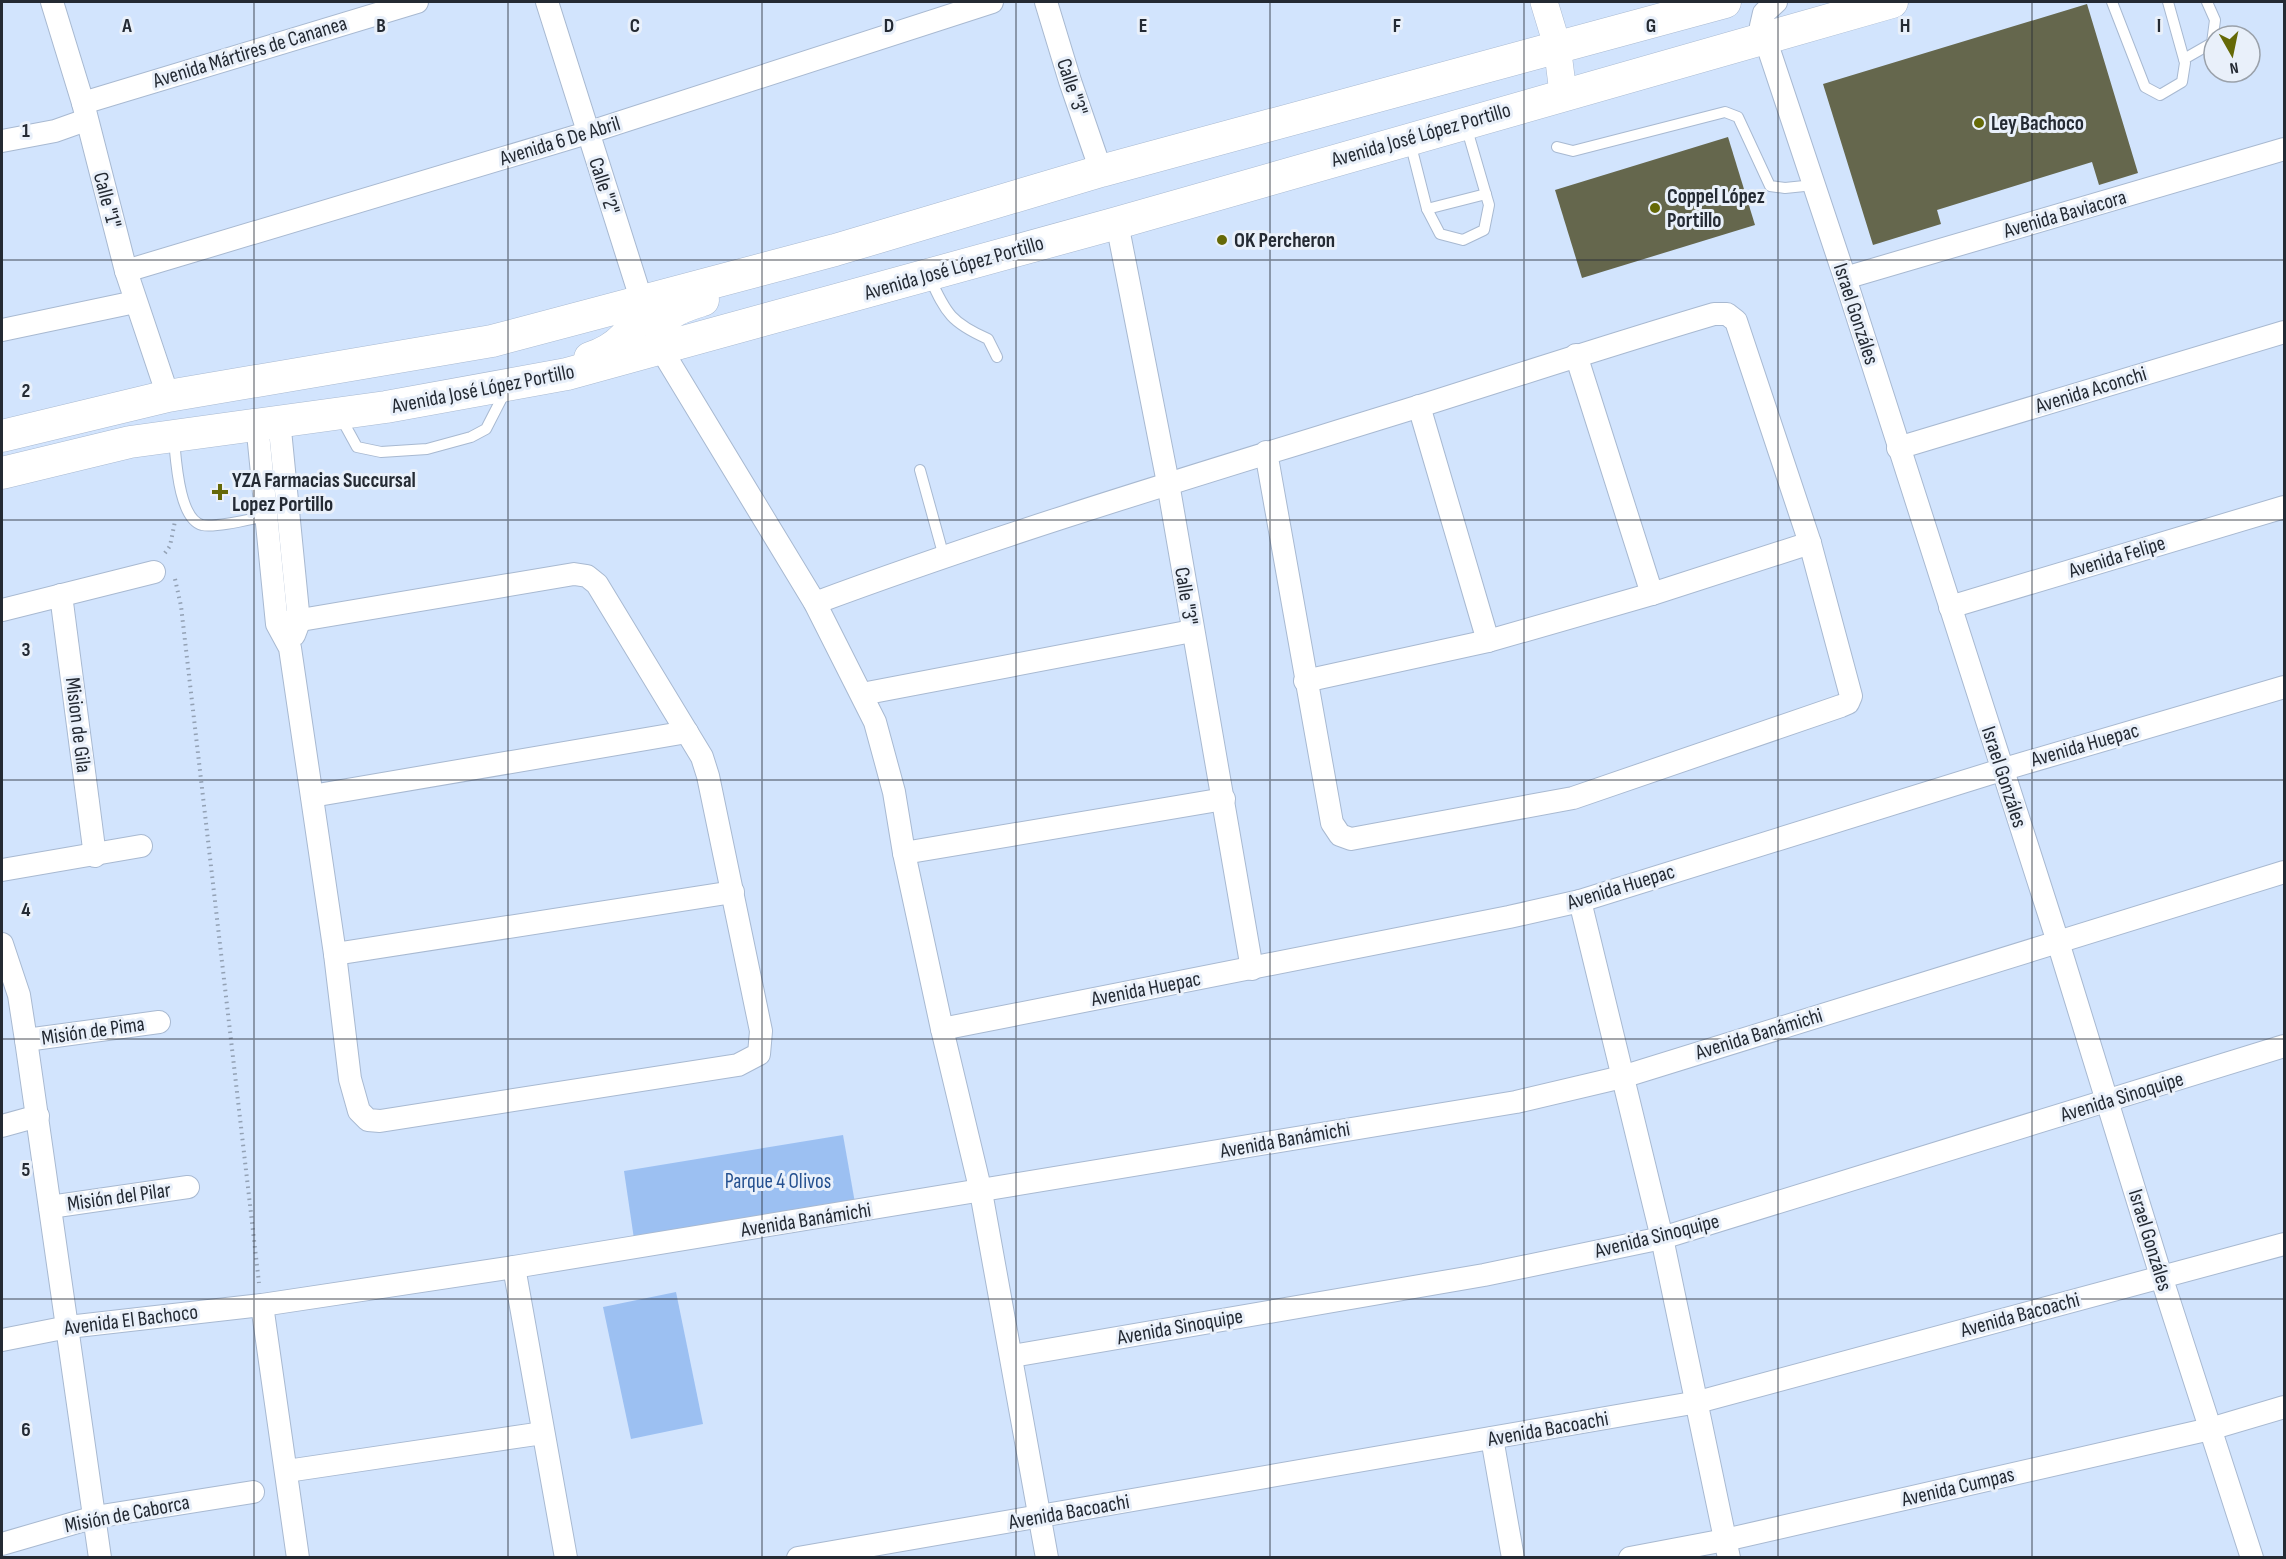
<svg xmlns="http://www.w3.org/2000/svg" width="2286" height="1559" font-family="'Sofia Sans Condensed',sans-serif">
<rect width="100%" height="100%" fill="#d2e4fd"/>
<!-- green -->
<g fill="#9cc0f2">
<path d="M843 1135 855 1203 634 1239 624 1171Z"/>
<path d="M676 1292 703 1424 631 1439 603 1307Z"/>
</g>
<!-- building -->
<g fill="#65674d">
<path d="M2087 4 2138 173 2099 185 2092 162 1937 210 1941 224 1873 245 1823 84Z"/>
<path d="M1728 137 1755 225 1582 278 1555 190Z"/>
</g>
<g fill="none" stroke-linecap="round" stroke-linejoin="round">
<defs>
<g id="service">
<path d="M2112 2 2145 87 2160 95 2182 82 2185 63 2168 2"/>
<path d="M2184 59 2212 43 2215 20 2207 2"/>
<path d="M1410 142 1427 209 1440 234 1463 240 1484 230 1489 205 1466 126"/>
<path d="M1557 147 1573 151 1725 112 1738 117 1770 186 1785 188 1814 185"/>
<path d="M1427 209 1486 194"/>
<path d="M930 278C946 314 952 323 988 339L997 357"/>
<path d="M340 416 357 447 381 452 427 449 471 437 486 429 506 390"/>
<path d="M174 440C176 460 179 519 202 525 216 528 251 519 266 516"/>
<path d="M920 470 944 557"/>
</g>
<g id="minor">
<path d="M52 2 83 103 126 271 168 396"/>
<path d="M547 2 642 302"/>
<path d="M1046 2 1070 81 1101 171"/>
<path d="M1776 2 1764 13 1761 26 1845 278 2058 942 2161 1276 2252 1558"/>
<path d="M83 103 417 2"/>
<path d="M2 141 55 131 86 120"/>
<path d="M1117 223 1168 483 1252 969"/>
<path d="M126 271 587 133 992 2"/>
<path d="M1845 278 2284 149"/>
<path d="M2 330 135 302"/>
<path d="M661 349 815 603 875 722 894 792 904 853 942 1029 981 1192 1047 1558"/>
<path d="M1576 355 1652 594"/>
<path d="M1419 406 1488 641"/>
<path d="M279 420 299 622 294 635"/>
<path d="M257 423 277 624 290 648 335 954 350 1079 359 1111 368 1120 380 1121 738 1065 759 1054 761 1031 708 776 702 757 597 584 587 576 574 574 277 624"/>
<path d="M1898 448 2284 332"/>
<path d="M61 595 95 856"/>
<path d="M815 603C1014 529 1217 469 1420 406 1518 375 1616 343 1714 314H1727L1736 321 1810 543 1851 696 1848 703 1841 706 1573 798 1351 839 1340 835 1332 823 1266 452"/>
<path d="M1950 607 2284 507"/>
<path d="M2 610 154 572"/>
<path d="M1305 681 1488 641 1652 594 1810 543"/>
<path d="M862 694 1192 631"/>
<path d="M312 796 687 732"/>
<path d="M904 853 1224 799"/>
<path d="M2 870 141 846"/>
<path d="M1580 901 1662 1238 1729 1558"/>
<path d="M2 944 19 995 26 1040 100 1558"/>
<path d="M335 954 733 892"/>
<path d="M942 1029 1509 917 1580 901 2001 770 2284 687"/>
<path d="M26 1040 159 1022"/>
<path d="M2 1126 38 1116"/>
<path d="M50 1207 188 1187"/>
<path d="M514 1267 566 1558"/>
<path d="M262 1305 298 1558"/>
<path d="M2 1340 68 1327 262 1305 514 1267 1516 1102 1622 1077 2284 872"/>
<path d="M1012 1356 1484 1275 1662 1238 2284 1046"/>
<path d="M1492 1438 1513 1558"/>
<path d="M287 1471 543 1433"/>
<path d="M2 1544 95 1517 253 1492"/>
<path d="M798 1558 1698 1402 2284 1244"/>
<path d="M1630 1558 1725 1540 2210 1429 2284 1407"/>
</g>
<path id="tertiary" d="M1544 2 1557 45 1563 93"/>
<g id="secondary">
<path d="M661 349C661 312 671 310 703 300"/>
<path d="M590 358C616 350 638 330 642 302"/>
<path d="M2 436 168 396 492 341 835 250 1101 171 1725 2"/>
<path d="M2 473 130 442 386 407 567 374 1117 223 1892 2"/>
</g>
</defs>
<!-- service casing -->
<use href="#service" stroke="#a8b9d1" stroke-width="12"/>
<!-- minor casing -->
<use href="#minor" stroke="#a8b9d1" stroke-width="24"/>
<!-- tertiary casing -->
<use href="#tertiary" stroke="#a8b9d1" stroke-width="28"/>
<!-- secondary casing -->
<use href="#secondary" stroke="#a8b9d1" stroke-width="33"/>
<!-- path -->
<g stroke="#93a1b4" stroke-width="4" stroke-dasharray="1.5 4.5" stroke-linecap="butt">
<path d="M165 553 170 546 175 521"/>
<path d="M175 579 181 606 259 1283"/>
</g>
<!-- service -->
<use href="#service" stroke="#fff" stroke-width="10"/>
<!-- minor -->
<use href="#minor" stroke="#fff" stroke-width="22"/>
<!-- tertiary -->
<use href="#tertiary" stroke="#fff" stroke-width="27"/>
<!-- secondary -->
<use href="#secondary" stroke="#fff" stroke-width="32"/>
</g>
<!-- grid -->
<path fill="none" stroke="#242a33" stroke-width="1.5" stroke-opacity="0.55" d="M254 2V1558M508 2V1558M762 2V1558M1016 2V1558M1270 2V1558M1524 2V1558M1778 2V1558M2032 2V1558M2 260H2284M2 520H2284M2 780H2284M2 1039H2284M2 1299H2284"/>
<!-- markers -->
<g fill="#656907" stroke="#e9f0fa" stroke-width="2">
<circle cx="1979" cy="123" r="6"/>
<circle cx="1655" cy="208" r="6"/>
<circle cx="1222" cy="240" r="6"/>
<path d="M217 483h6v6h6v6h-6v6h-6v-6h-6v-6h6z"/>
</g>
<g text-anchor="middle" dominant-baseline="central" stroke-width="6" stroke-linejoin="round" paint-order="stroke">
<!-- street labels -->
<g font-size="21" fill="#242a33" stroke="#e9f0fa">
<text transform="translate(250 52) rotate(-17)">Avenida Mártires de Cananea</text>
<text transform="translate(1072 87) rotate(72)">Calle "3"</text>
<text transform="translate(1421 135) rotate(-16)">Avenida José López Portillo</text>
<text transform="translate(560 141) rotate(-17)">Avenida 6 De Abril</text>
<text transform="translate(604 186) rotate(72)">Calle "2"</text>
<text transform="translate(107 200) rotate(75)">Calle "1"</text>
<text transform="translate(2065 214) rotate(-16)">Avenida Baviacora</text>
<text transform="translate(954 268) rotate(-16)">Avenida José López Portillo</text>
<text transform="translate(1856 314) rotate(72)">Israel Gonzáles</text>
<text transform="translate(483 389) rotate(-11)">Avenida José López Portillo</text>
<text transform="translate(2091 390) rotate(-17)">Avenida Aconchi</text>
<text transform="translate(2117 557) rotate(-17)">Avenida Felipe</text>
<text transform="translate(1186 596) rotate(81)">Calle "3"</text>
<text transform="translate(78 725) rotate(83)">Mision de Gila</text>
<text transform="translate(2085 745) rotate(-16)">Avenida Huepac</text>
<text transform="translate(2004 777) rotate(72)">Israel Gonzáles</text>
<text transform="translate(1621 887) rotate(-17)">Avenida Huepac</text>
<text transform="translate(1146 989) rotate(-11)">Avenida Huepac</text>
<text transform="translate(93 1031) rotate(-8)">Misión de Pima</text>
<text transform="translate(1759 1034) rotate(-17)">Avenida Banámichi</text>
<text transform="translate(2122 1097) rotate(-17)">Avenida Sinoquipe</text>
<text transform="translate(1285 1140) rotate(-10)">Avenida Banámichi</text>
<text transform="translate(119 1197) rotate(-8)">Misión del Pilar</text>
<text transform="translate(806 1220) rotate(-9)">Avenida Banámichi</text>
<text transform="translate(1657 1236) rotate(-14)">Avenida Sinoquipe</text>
<text transform="translate(2150 1240) rotate(73)">Israel Gonzáles</text>
<text transform="translate(2020 1315) rotate(-15)">Avenida Bacoachi</text>
<text transform="translate(131 1320) rotate(-7)">Avenida El Bachoco</text>
<text transform="translate(1180 1327) rotate(-10)">Avenida Sinoquipe</text>
<text transform="translate(1548 1429) rotate(-10)">Avenida Bacoachi</text>
<text transform="translate(1958 1487) rotate(-13)">Avenida Cumpas</text>
<text transform="translate(1069 1512) rotate(-10)">Avenida Bacoachi</text>
<text transform="translate(127 1514) rotate(-11)">Misión de Caborca</text>
</g>
<!-- poi labels -->
<g font-size="21" font-weight="bold" fill="#242a33" stroke="#e9f0fa" text-anchor="start">
<text x="1991" y="123">Ley Bachoco</text>
<text x="1667" y="196">Coppel López<tspan x="1667" dy="24">Portillo</tspan></text>
<text x="1234" y="240">OK Percheron</text>
<text x="232" y="480">YZA Farmacias Succursal<tspan x="232" dy="24">Lopez Portillo</tspan></text>
</g>
<!-- park labels -->
<g font-size="21" fill="#255190" stroke="#e9f0fa">
<text x="778" y="1181">Parque 4 Olivos</text>
</g>
</g>
<g font-size="20" text-anchor="middle" font-weight="bold" fill="#242a33" stroke="#e9f0fa" stroke-width="6" stroke-linejoin="round" paint-order="stroke">
<text x="127" y="32">A</text>
<text x="381" y="32">B</text>
<text x="635" y="32">C</text>
<text x="889" y="32">D</text>
<text x="1143" y="32">E</text>
<text x="1397" y="32">F</text>
<text x="1651" y="32">G</text>
<text x="1905" y="32">H</text>
<text x="2159" y="32">I</text>
<text x="26" y="137">1</text>
<text x="26" y="397">2</text>
<text x="26" y="656">3</text>
<text x="26" y="916">4</text>
<text x="26" y="1176">5</text>
<text x="26" y="1436">6</text>
</g>
<!-- border -->
<rect width="2286" height="1559" fill="none" stroke="#242a33" stroke-width="6"/>
<!-- north arrow -->
<g transform="translate(2232 54) rotate(171)"><circle r="28" fill="#e9f0fa" stroke="#9aa1aa" stroke-width="1.5"/>
<path d="M0-4.5L10 22L0 15L-10 22Z" fill="#656907"/>
<text y="-9" font-size="16" font-weight="bold" text-anchor="middle" fill="#242a33">N</text>
</g>
</svg>
